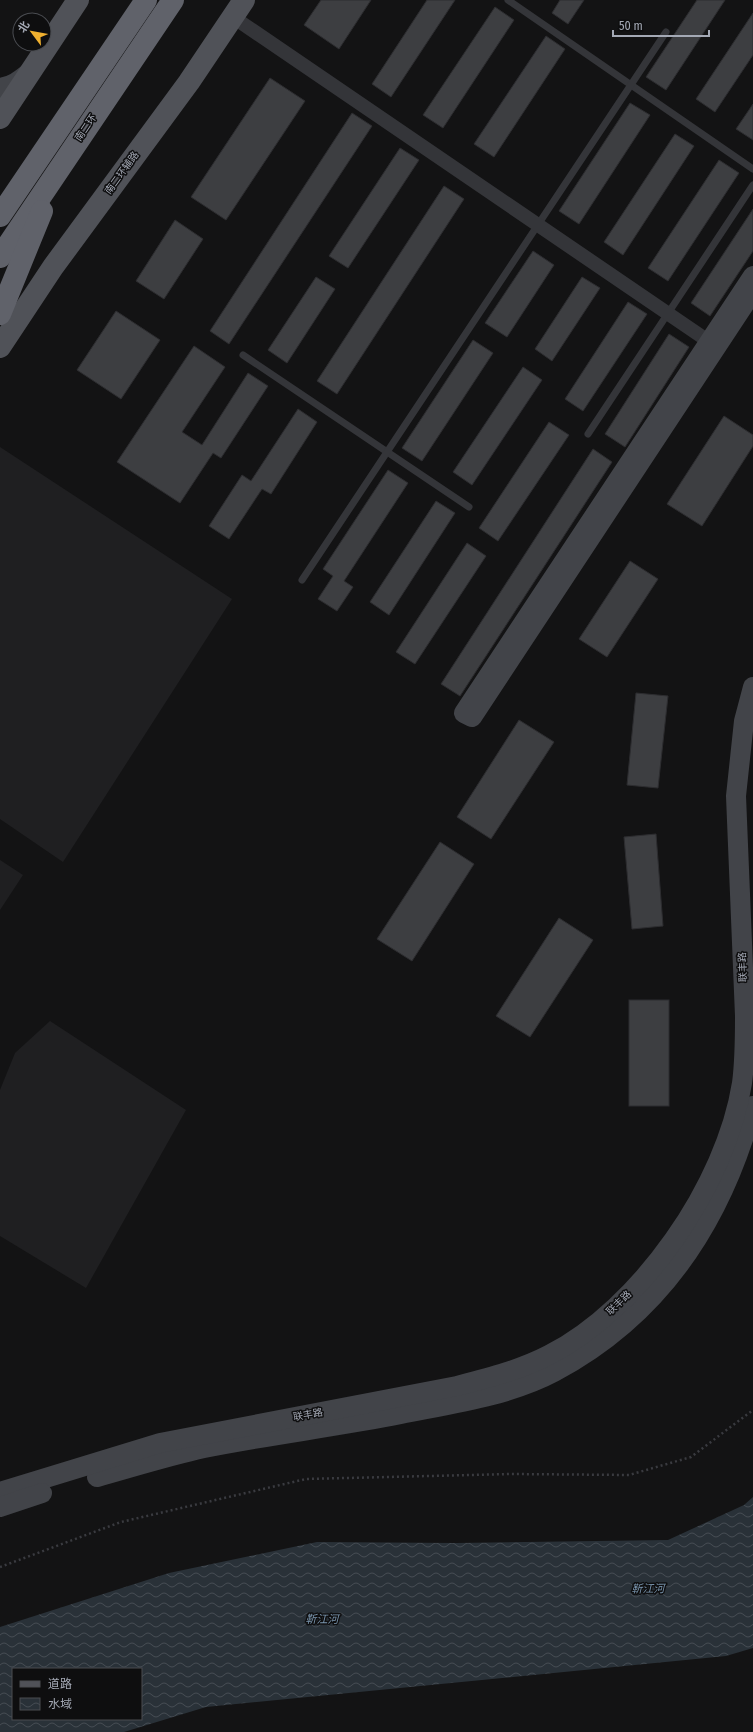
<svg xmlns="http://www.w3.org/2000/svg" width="753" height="1732" font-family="'Fira Sans Condensed','Noto Sans SC',sans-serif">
<defs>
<pattern id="water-waves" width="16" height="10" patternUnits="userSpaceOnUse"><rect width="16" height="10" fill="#293138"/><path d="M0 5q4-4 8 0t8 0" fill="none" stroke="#454c53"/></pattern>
</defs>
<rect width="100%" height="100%" fill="#131314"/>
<!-- built -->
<g fill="#1f1f21">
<path d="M0 447 232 599 63 862 0 819Z"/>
<path d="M0 860 23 875 0 910Z"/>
<path d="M50 1021 186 1110 86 1288 0 1236V1090L15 1053Z"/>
</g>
<!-- water -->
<path fill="url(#water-waves)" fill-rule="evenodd" d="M753 1497V1648L726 1656 206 1707 124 1732H0V1627L169 1573 317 1542 456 1543 668 1540 744 1505ZM13 1669H141V1719H13Z"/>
<!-- building -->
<g fill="#3d3e41" stroke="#2d2d30">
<path d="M321 0H371L339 49 304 25Z"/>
<path d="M427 0H455L391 97 372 84Z"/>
<path d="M560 0H584L568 24 552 13Z"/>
<path d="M697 0H725L666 90 646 77Z"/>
<path d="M495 7 514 20 443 128 423 115Z"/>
<path d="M753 13V55L715 112 696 99Z"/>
<path d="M546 36 565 49 494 157 474 144Z"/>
<path d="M270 78 305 101 226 220 191 197Z"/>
<path d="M630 103 650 115 579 224 559 211Z"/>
<path d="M753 104V140L736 129Z"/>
<path d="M352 113 372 126 229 344 210 331Z"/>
<path d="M675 134 694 146 623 255 604 242Z"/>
<path d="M400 148 419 160 348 268 329 256Z"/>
<path d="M719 160 739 173 668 281 648 268Z"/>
<path d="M444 186 464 199 337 394 317 381Z"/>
<path d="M753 209V251L710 316 691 303Z"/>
<path d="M175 220 203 239 164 299 136 281Z"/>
<path d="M533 251 554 265 507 337 485 323Z"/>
<path d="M316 277 335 289 287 363 268 350Z"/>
<path d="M582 277 600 288 552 361 535 349Z"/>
<path d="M628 302 647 314 583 411 565 399Z"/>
<path d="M116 311 160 340 121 399 77 370Z"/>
<path d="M669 334 689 347 625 447 605 434Z"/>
<path d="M473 340 493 353 422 461 402 448Z"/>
<path d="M194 346 225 367 182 432 202 445 248 373 268 386 221 458 213 453 180 503 117 462Z"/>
<path d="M523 367 542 380 472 485 453 472Z"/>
<path d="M298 409 317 422 271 494 262 489 229 539 209 526 242 475 251 481Z"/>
<path d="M724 416 753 435V446L702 526 667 504Z"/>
<path d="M549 422 569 435 498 541 479 528Z"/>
<path d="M593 449 612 462 460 696 441 684Z"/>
<path d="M388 470 408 483 344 581 353 587 337 611 318 599 333 576 323 569Z"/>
<path d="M436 501 455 513 389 615 370 602Z"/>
<path d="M467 543 486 556 415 664 396 652Z"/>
<path d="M630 561 658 579 607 657 579 639Z"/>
<path d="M636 693 668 696 658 788 627 785Z"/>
<path d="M519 720 554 742 491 839 457 817Z"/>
<path d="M656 834 663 926 632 929 624 837Z"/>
<path d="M440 842 474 864 412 961 377 939Z"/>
<path d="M559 918 593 940 530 1037 496 1016Z"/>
<rect x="629" y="1000" width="40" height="106"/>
</g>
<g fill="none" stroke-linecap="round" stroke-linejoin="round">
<!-- path -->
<path stroke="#3a3b40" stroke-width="2.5" stroke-dasharray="2 3" stroke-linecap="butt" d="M0 1567 121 1522 306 1479 511 1474 629 1475 691 1457 753 1410"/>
<!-- lane -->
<g stroke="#343539" stroke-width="7">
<path d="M508 0 753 169"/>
<path d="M243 355 469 507"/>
<path d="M588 434 753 185"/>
<path d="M302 580 666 32"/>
</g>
<!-- street -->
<path stroke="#343539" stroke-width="14" d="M233 17 717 347"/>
<!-- secondary -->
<g stroke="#424449" stroke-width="20">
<path d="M0 88C13 86 20 80 30 72"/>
<path d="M753 276 464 713 472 717 753 291"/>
<path d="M97 1477C133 1467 168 1456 204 1448 269 1435 335 1427 401 1414 451 1404 509 1396 554 1372 661 1315 722 1221 753 1106"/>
<path d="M0 1492 160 1443 457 1386C488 1378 520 1370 549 1355 641 1308 726 1185 742 1083 745 1061 745 1038 745 1016L736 796 744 721 753 687"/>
<path d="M0 1507 42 1493"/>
</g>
<!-- primary -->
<g stroke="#505258" stroke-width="22">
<path d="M0 118 78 0"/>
<path d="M0 347 53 267 189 82 244 0"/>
</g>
<!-- highway -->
<g stroke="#60626a" stroke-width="22">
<path d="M0 216 146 0"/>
<path d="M0 257 173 0"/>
<path d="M0 314 42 211"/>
</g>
</g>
<g text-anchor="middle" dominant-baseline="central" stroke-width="3" stroke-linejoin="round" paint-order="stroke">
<!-- street labels -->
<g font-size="10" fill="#a4a9b5" stroke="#0e0e0f">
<text transform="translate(86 128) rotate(-56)">南二环</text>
<text transform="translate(122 173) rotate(-54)">南二环辅路</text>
<text transform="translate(743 967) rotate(-92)">联丰路</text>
<text transform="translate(619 1303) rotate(-44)">联丰路</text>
<text transform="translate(308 1415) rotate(-10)">联丰路</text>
</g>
<!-- water labels -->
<g font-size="11" font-style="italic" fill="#7b97b0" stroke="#0e0e0f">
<text transform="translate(648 1589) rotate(-1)">靳江河</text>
<text x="322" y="1619">靳江河</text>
</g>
</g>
<!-- legend -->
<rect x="12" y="1668" width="130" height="52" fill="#0e0e0f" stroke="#4a4c51"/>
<rect x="20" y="1681" width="20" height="6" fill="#505258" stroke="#4a4c51"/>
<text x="48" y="1688" font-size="12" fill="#a4a9b5">道路</text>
<rect x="20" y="1698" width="20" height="12" fill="url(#water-waves)" stroke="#4a4c51"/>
<text x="48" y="1708" font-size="12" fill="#a4a9b5">水域</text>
<!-- north arrow -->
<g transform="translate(32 32) rotate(302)"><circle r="19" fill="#0e0e0f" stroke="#4a4c51"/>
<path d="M0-3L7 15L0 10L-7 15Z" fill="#f0b02f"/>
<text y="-6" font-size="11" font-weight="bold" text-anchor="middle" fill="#a4a9b5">北</text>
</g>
<!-- scale -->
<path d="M613 30v6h96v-6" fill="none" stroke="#a4a9b5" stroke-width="2"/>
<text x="619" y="30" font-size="12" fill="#a4a9b5" stroke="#0e0e0f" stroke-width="3" paint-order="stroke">50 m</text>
</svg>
